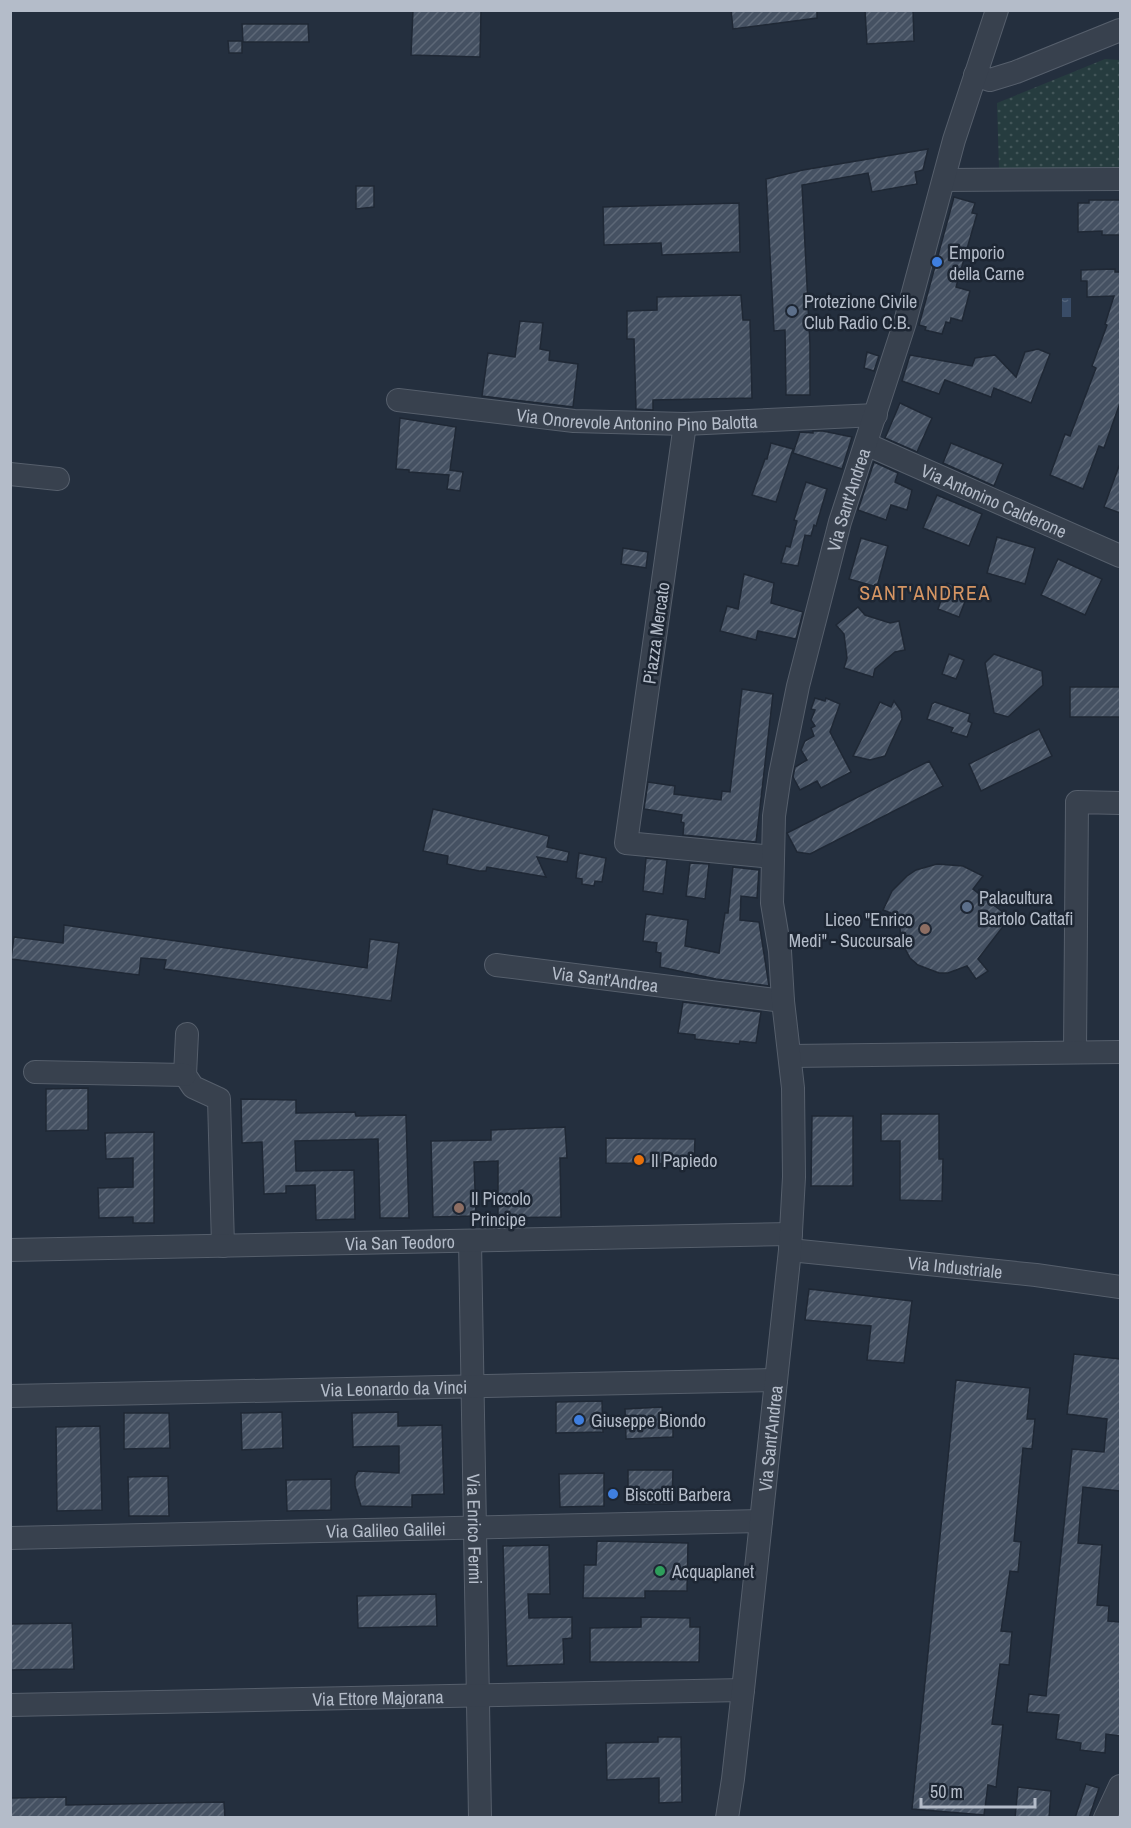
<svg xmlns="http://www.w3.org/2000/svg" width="1131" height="1828" font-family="'Archivo Narrow',sans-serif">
<defs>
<pattern id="grass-dots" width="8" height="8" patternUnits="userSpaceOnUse" patternTransform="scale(1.5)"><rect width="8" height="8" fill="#263c3f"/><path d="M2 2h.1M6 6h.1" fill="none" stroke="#435659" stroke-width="1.8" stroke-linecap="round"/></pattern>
<pattern id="water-ripples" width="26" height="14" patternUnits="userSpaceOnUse" patternTransform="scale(1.5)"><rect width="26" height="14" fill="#394c67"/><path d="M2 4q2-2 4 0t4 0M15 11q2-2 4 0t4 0" fill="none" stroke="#53647b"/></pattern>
<pattern id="building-hatch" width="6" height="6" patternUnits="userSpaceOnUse" patternTransform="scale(1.5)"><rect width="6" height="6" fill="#455162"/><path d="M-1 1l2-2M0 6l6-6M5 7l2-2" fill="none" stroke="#5d6877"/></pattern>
</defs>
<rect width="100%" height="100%" fill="#242f3e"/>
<!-- grass -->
<path fill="url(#grass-dots)" d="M1105 59 1120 60V167L999 169 997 103Z"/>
<!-- water -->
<rect fill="url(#water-ripples)" x="1062" y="298" width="9" height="19"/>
<!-- building -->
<g fill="url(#building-hatch)" stroke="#1f2835" stroke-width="1.5">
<path d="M413 10H481L480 57 411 55Z"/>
<path d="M731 10H817V18L733 29Z"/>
<path d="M865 10H913L914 41 867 44Z"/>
<path d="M242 24H308L309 42H243Z"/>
<path d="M228 41H242V53H229Z"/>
<path d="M928 149 923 170 915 172 917 184 872 192 868 173 802 185 810 345V395H786L785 330 774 331 766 179 803 170Z"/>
<path d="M356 186H374V207L356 209Z"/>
<path d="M954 197 975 203 972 213 977 214 956 287 970 291 962 321 951 318 950 323 946 322 942 334 925 330 926 327 919 325Z"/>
<path d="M1089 200H1120V235H1102V231L1078 232V203H1089Z"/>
<path d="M739 203 740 252 662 255 661 243 604 245 603 207Z"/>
<path d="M1115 269V272H1120V403L1104 448 1099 446 1083 489 1050 475 1065 434 1070 436 1096 368 1092 366 1107 325 1105 324 1114 296 1087 297V281H1081V270Z"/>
<path d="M741 295 743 320H750L752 398 653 400V410L636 409 634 339H627V311L657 310V297Z"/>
<path d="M520 321 543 323 540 349 550 351 549 360 578 364 573 407 482 396 488 353 515 357Z"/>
<path d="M1038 349 1050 354 1031 403 994 388 991 397 945 380 939 394 902 381 910 355 972 366 975 358 995 355 1016 377 1025 352Z"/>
<path d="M867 352 879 356 874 371 864 368Z"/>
<path d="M900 403 932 418 917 452 885 438Z"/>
<path d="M400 418 456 427 450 470 463 472 460 491 447 489 449 475 409 472V470L396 469Z"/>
<path d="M813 431H823L852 437 842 469 793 453 800 432 813 433Z"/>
<path d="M771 443 793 449 776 502 752 495 765 459H767Z"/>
<path d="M951 443 1003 464 994 486 943 463Z"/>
<path d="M874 462 898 473 895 482 912 490 907 510 891 505 886 520 858 510Z"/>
<path d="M1119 466H1120V513L1104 507Z"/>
<path d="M806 482 827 489 816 526 814 525 811 536 805 535 798 566 781 563 786 546 790 547 797 521 794 520Z"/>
<path d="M937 495 982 514 969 546 923 528Z"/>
<path d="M997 537 1035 548 1025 584 987 573Z"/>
<path d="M861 538 888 546 877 587 849 579Z"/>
<path d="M623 548 648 552 646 568 621 564Z"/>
<path d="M1058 559 1102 579 1085 615 1041 595Z"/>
<path d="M744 574 774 583 771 603 803 612 796 639 758 631 756 640 720 631 727 606 738 609Z"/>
<path d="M947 583 958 587 957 590 964 593 962 597 966 599 959 617 938 609Z"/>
<path d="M858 607 865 615 890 623 899 621 905 650 895 652 875 669 873 677 844 668 847 658 844 634 836 625Z"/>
<path d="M949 654 964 660 956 679 942 674Z"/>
<path d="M994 654 1042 671 1043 685 1008 717 994 713 985 663Z"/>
<rect x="1070" y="687" width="50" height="30"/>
<path d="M742 689 773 694 756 842 683 835 684 823 681 822 682 815 644 809 648 782 675 786 674 794 721 800 722 791 730 792Z"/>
<path d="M815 698 825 701 826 698 840 704 830 732 851 772 821 788 817 781 800 790 793 777 795 767 807 760 801 750 805 741 814 736 811 728 815 726 811 720 815 710 811 709Z"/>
<path d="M894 701 901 711 902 719 885 756 870 760 853 756 880 702 891 707Z"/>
<path d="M935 702 970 714 968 721 972 723 967 737 951 732 953 728 927 719 932 704Z"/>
<path d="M1039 729 1052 756 981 791 969 764Z"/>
<path d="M929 761 943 786 810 854 797 852 787 833Z"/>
<path d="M433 809 549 836 547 847 569 852 567 862 537 857 546 877 487 867 486 871H479L447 864 448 856 423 851Z"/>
<path d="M579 853 606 858 602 882 595 881 594 886 582 884V879L576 878Z"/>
<path d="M646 858 667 860 663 894 643 891Z"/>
<path d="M690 863 709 864 705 899 686 896Z"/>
<path d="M937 864 963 866 983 876 973 889 1004 913 1003 919 1005 924 978 959 988 971 976 979 967 966 948 973H939L918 965 910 958 901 941 899 916 883 910 892 891 907 876 916 870Z"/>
<path d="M733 867 759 870 757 898 741 896 740 920 759 922 769 986 716 979 660 967 661 953 656 952 657 943 643 941 646 914 688 920 685 946 719 953 725 913H728Z"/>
<path d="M64 925 367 968 370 939 399 943 391 1001 164 969 166 960 141 958 139 975 11 959 14 937 63 943Z"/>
<path d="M683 1002 761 1012 756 1043 740 1041 739 1044 712 1041 695 1039V1035L678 1033Z"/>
<path d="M88 1088V1130L46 1131V1089Z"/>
<path d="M241 1099 296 1100V1113L355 1112 356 1116 406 1115 409 1218H380L378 1139 295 1141 296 1171 354 1170 355 1219 316 1220 315 1185 286 1186V1193L264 1194 262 1142 242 1143Z"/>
<path d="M881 1114H939V1159H943L942 1201 900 1200V1141H881Z"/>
<path d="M812 1116H853V1186H811Z"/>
<path d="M565 1127 567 1158H560L561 1217 498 1218V1161L474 1162 476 1216 433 1217 431 1141 491 1140V1130Z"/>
<path d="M154 1132V1223H133V1217L99 1218 98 1188 133 1187V1158L106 1159 105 1133Z"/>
<path d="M606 1138 695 1139 694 1164 606 1163Z"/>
<path d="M809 1289 912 1301 904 1363 867 1360 871 1326 805 1320Z"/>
<path d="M1074 1354 1120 1359V1491L1083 1487 1078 1543 1102 1545 1097 1605 1109 1606 1108 1621 1120 1622V1736L1106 1734 1105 1753 1080 1750 1081 1743 1056 1739 1059 1715 1027 1712 1029 1694 1046 1696 1072 1449 1104 1452 1107 1419 1067 1414Z"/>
<path d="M956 1380 1030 1388 1027 1419H1035L1032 1449 1023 1448 1014 1541 1021 1542 1018 1572 1010 1571 1001 1631 1012 1632 1009 1665 1000 1664 992 1724 1003 1725 996 1787 988 1785 984 1815 912 1809Z"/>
<path d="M602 1401 603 1432 556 1433V1402Z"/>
<path d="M662 1407 663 1425H673V1437L626 1439 625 1409Z"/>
<path d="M282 1412 283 1448 242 1450 241 1413Z"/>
<path d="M398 1412V1426L442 1425 444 1494 412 1495V1507L361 1506 355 1486V1476L358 1471 399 1473V1446L353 1447 352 1413Z"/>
<path d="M124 1413H169L170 1448 124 1449Z"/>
<path d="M100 1426 102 1510 57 1511 56 1427Z"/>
<path d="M628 1470H673L672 1504H628Z"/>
<path d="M604 1473V1506L560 1507 559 1474Z"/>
<path d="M168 1476 169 1516H129L128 1477Z"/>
<path d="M331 1479V1510L287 1511 286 1480Z"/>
<path d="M597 1541 688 1543 687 1591H645V1598H583L584 1565H596Z"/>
<path d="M549 1545 550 1594H528L529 1618 572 1617V1638L563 1639 564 1664 507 1666 503 1546Z"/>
<path d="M436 1594 437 1626 358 1628 357 1596Z"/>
<path d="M641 1617 690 1618V1627H700L699 1662H590V1628L641 1627Z"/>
<path d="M72 1623 74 1669 10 1670V1624Z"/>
<path d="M658 1737H681L682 1802 659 1803V1778L607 1780 606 1743 658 1742Z"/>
<path d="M1086 1784 1099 1788 1089 1818H1075Z"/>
<path d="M1018 1787 1051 1791 1049 1818H1015Z"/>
<path d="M66 1797V1805L224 1802 225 1818H10V1798Z"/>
</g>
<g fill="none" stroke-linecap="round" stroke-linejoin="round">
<defs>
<g id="minor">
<path d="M975 75 990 80 1016 72 1120 30"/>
<path d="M944 180 1120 179"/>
<path id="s1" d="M398 400 574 421 685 424 876 415"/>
<path d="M685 424 626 843 773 857"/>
<path id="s2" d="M866 444 1120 556"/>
<path d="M10 474 58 479"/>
<path id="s3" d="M496 965 783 1001"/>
<path d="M187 1034 185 1075 193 1087 219 1099 223 1246"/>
<path d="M1075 1052 1077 802 1120 803"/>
<path d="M790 1056 1120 1052"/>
<path d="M35 1072 185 1075"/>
<path id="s4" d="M470 1241 480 1818"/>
<path id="s5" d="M10 1250 791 1234"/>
<path id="s6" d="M790 1250 1036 1275 1120 1287"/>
<path id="s7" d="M10 1396 776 1380"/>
<path id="s8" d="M10 1538 761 1521"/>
<path id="s9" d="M10 1705 743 1690"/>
<path id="s10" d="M727 1818 733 1779 743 1690 790 1250 794 1177 793 1088 783 1001 780 951 772 903 774 816 780 775 798 686 840 522 905 322 954 140 997 10"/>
<path d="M1105 1818 1120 1786"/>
</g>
</defs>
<!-- minor casing -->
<use href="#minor" stroke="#565f6c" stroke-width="24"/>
<!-- minor -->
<use href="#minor" stroke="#38414e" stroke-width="22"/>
</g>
<!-- markers -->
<g fill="#3f7fe0" stroke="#1d2633" stroke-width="2">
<circle cx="937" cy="262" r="6"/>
<circle cx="579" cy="1420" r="6"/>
<circle cx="613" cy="1494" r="6"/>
</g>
<g fill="#5c6f8a" stroke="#1d2633" stroke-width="2">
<circle cx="792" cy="311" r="6"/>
<circle cx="967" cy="907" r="6"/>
</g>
<g fill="#8d6e63" stroke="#1d2633" stroke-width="2">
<circle cx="925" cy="929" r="6"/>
<circle cx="459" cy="1208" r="6"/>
</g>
<circle fill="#e8710a" stroke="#1d2633" stroke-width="2" cx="639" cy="1160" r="6"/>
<circle fill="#2e9e5b" stroke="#1d2633" stroke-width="2" cx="660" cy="1571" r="6"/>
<g text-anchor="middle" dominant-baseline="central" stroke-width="5" stroke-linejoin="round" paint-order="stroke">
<!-- poi labels -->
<g font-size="18" fill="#b4bcc9" stroke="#1d2633" text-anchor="start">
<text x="949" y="252">Emporio<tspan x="949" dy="21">della Carne</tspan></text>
<text x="804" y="301">Protezione Civile<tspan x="804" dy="21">Club Radio C.B.</tspan></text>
<text x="979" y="897">Palacultura<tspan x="979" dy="21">Bartolo Cattafi</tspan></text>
<text x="913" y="919" text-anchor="end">Liceo "Enrico<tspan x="913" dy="21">Medi" - Succursale</tspan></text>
<text x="651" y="1160">Il Papiedo</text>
<text x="471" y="1198">Il Piccolo<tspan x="471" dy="21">Principe</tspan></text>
<text x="591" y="1420">Giuseppe Biondo</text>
<text x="625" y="1494">Biscotti Barbera</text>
<text x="672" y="1571">Acquaplanet</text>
</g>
<!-- street labels -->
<g font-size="18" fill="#b4bcc9" stroke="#1d2633">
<text stroke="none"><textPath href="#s1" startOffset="240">Via Onorevole Antonino Pino Balotta</textPath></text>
<text stroke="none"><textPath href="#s10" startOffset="1332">Via Sant'Andrea</textPath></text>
<text stroke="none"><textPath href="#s2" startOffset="140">Via Antonino Calderone</textPath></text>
<text transform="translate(656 633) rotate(-82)">Piazza Mercato</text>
<text stroke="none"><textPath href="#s3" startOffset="110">Via Sant'Andrea</textPath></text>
<text stroke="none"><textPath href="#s5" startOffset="390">Via San Teodoro</textPath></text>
<text stroke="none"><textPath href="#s6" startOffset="166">Via Industriale</textPath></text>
<text stroke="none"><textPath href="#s7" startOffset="384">Via Leonardo da Vinci</textPath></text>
<text stroke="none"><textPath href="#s10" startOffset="382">Via Sant'Andrea</textPath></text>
<text stroke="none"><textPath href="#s8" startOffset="376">Via Galileo Galilei</textPath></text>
<text stroke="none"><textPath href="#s4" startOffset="288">Via Enrico Fermi</textPath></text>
<text stroke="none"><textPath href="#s9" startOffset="368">Via Ettore Majorana</textPath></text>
</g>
<!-- neighbourhood labels -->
<g font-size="20" letter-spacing="1.5" fill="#d59563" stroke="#1d2633">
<text x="925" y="592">SANT'ANDREA</text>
</g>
</g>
<!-- border -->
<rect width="1131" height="1828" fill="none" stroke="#b4bcc9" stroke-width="24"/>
<!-- scale -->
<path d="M921 1798v9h114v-9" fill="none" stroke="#b4bcc9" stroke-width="3"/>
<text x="930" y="1798" font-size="18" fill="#b4bcc9" stroke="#1d2633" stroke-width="4.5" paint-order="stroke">50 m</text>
</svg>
